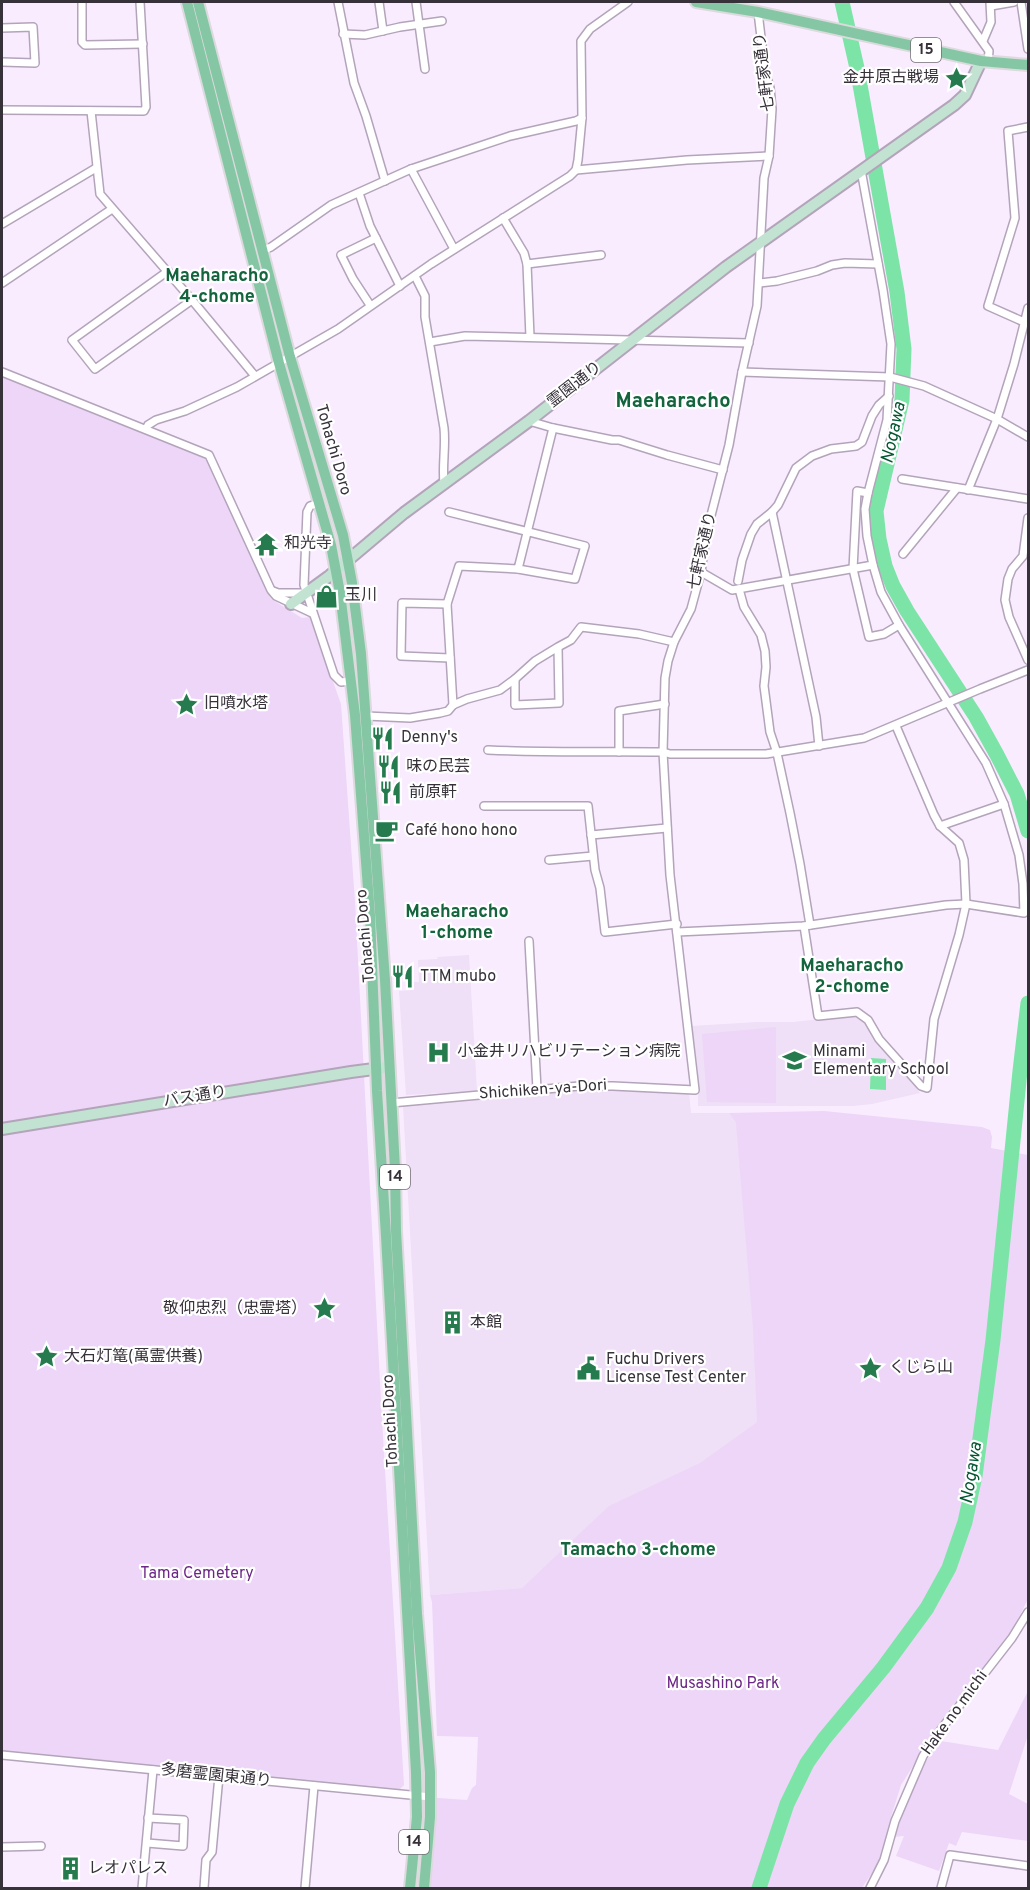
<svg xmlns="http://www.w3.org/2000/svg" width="1030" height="1890" font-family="Overpass,'Noto Sans JP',sans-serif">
<rect width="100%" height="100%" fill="#f9ecff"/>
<!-- built -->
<g fill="#efdff7">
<path d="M469 955 477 1091 406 1095 399 991 413 990V982H419L418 960 438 959 437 957Z"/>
<path d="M858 1015 920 1093 872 1104 853 1106H698V1073L692 1026 758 1022H793Z"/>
<path d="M581 1089 689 1092 691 1113H729L748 1140 761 1411 752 1432 702 1467 606 1512 522 1588 430 1595 403 1105Z"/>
</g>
<!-- green -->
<g fill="#edd6f8">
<path d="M2 375 204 456 208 460 271 599 302 618 310 617 341 704 355 902 382 1420 404 1785 399 1790 2 1752Z"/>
<path d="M776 1027V1103L707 1102 702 1034Z"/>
<path d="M824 1111 982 1127 990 1130 992 1137 991 1148 1028 1155V1599L1010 1635 970 1687 951 1707 901 1785 891 1817 881 1859 862 1888H427L433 1799 438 1798 467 1800 472 1788 476 1785 478 1737 437 1736 432 1602 430 1595 522 1588 609 1506 700 1463 756 1423 757 1420 753 1328 736 1123 729 1113Z"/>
<path d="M1028 1691V1735L1009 1794 1028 1804V1841L962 1832 956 1846 949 1843 939 1871 896 1856 904 1836 894 1837 908 1785 941 1741 998 1750Z"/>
</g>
<!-- water -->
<path fill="#7de4a7" d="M871 1058 886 1059V1090L870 1089Z"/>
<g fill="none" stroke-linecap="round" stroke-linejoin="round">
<!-- river -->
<g stroke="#7de4a7" stroke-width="15">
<path d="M842 2 857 68 897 292 904 349 902 400 876 511 879 539 885 566 893 586 907 611 976 717 997 755 1017 794 1028 831"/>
<path d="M759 1888 787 1804 807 1763 824 1739 883 1668 927 1608 949 1568 965 1522 975 1476 993 1340 1020 1071 1028 1003"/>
</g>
<defs>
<g id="street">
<path d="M82 2V42L85 45 143 44"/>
<path d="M338 2 354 83 366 116 385 181"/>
<path d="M379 2 383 31"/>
<path d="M416 2 425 69"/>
<path d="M954 2 989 51 988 62"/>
<path d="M1021 2 1028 49"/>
<path d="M991 6 1014 2"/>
<path d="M2 28 33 27 35 63 2 62"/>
<path d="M343 34 365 35 400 27 442 21"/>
<path d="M983 41 991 22 990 2"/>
<path d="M2 110 144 111 146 107 140 2"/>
<path d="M91 111 100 194 192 300 255 376"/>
<path d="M411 169 454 249"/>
<path d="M576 170 687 160 769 156"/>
<path d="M359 193 370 226 400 286"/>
<path d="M503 218 524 253 527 264 530 337"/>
<path d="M2 224 96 168"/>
<path d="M262 251 271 247 331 205 411 169 510 136 576 121 582 118"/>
<path d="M527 264 601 255"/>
<path d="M168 271 72 340 95 369 192 300"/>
<path d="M415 276 425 296V317L444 428C446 447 442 465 444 484"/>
<path d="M2 283 112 209"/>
<path d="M759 283 777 281 817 271 832 265 845 263 878 264"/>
<path d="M370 305 353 279 341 255 376 238"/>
<path d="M1024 322 988 306 1015 218 1008 131 1028 127"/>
<path d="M430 342 465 336 749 343"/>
<path d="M2 372 209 455 271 590 276 596 312 613"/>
<path d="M742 372 890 377 924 386 997 419 1028 437"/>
<path d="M529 421 553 428 612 440H619L667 455 723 470"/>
<path d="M146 429 148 425 156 420 185 411 237 387 338 329 431 264 570 176 576 170 578 160 582 118 581 41 590 29 628 2"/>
<path d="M902 479 1028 499"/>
<path d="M968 490 997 419 1014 364 1028 308"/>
<path d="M868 493 857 491 853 569 869 637 884 634 899 625"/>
<path d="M319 503 310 506 307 512 304 585 334 675 341 682 351 681"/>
<path d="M449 512 585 546 575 579 518 569"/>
<path d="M772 512 816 717 819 746"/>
<path d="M1028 518 1023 556 1012 569 1008 579 1005 600 1009 617 1028 660"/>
<path d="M903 554 957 488"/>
<path d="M701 572 732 590 873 565"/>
<path d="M738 581 742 560 751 534 757 524 772 512 778 505 796 468 812 456 831 449 856 446 862 442 872 416 879 405 889 396"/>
<path d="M739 589 744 607 761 635 765 651 766 667 764 686 770 732 777 753 790 813 800 864 810 925"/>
<path d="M273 591 278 593H306"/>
<path d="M447 604 402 603 401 656 450 658"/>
<path d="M558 647 535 661 515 679V705L559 703 558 647 571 640 581 627 639 634 674 642"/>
<path d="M453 705 447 604 459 566 518 569 553 428"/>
<path d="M366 716 410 718 440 713 448 711 453 705 467 699 500 690 515 679"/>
<path d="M488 750C546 753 605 751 663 752L670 754H766L864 738 980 689 1028 670"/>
<path d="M619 752V711L665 704"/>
<path d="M484 806H588L595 870 600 888 605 932 677 924"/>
<path d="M940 826 1004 804"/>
<path d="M591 835 667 828"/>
<path d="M549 860 593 856"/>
<path d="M804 926 818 1016 857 1012 868 1020 879 1039 921 1086 927 1088 934 1019 959 935 966 904 964 860 959 843 940 826 934 815 896 726"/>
<path d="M677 932 804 926 946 905 966 904 1024 913 1023 884 1019 855 1004 804 986 763 899 625 881 592 873 565 867 536 865 509 868 493 887 420 891 344 883 290 861 170"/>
<path d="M529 941 537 1089"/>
<path d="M391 1103 579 1086H613L695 1090 670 875 663 752 665 678 668 661 674 642 691 609 701 572 706 535 729 445 742 372 757 306 764 178 769 156 772 109 770 88 765 71 758 12"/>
<path d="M2 1755 431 1797"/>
<path d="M147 1843 183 1846 184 1820 148 1818"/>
<path d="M2 1847 41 1846"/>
<path d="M142 1888 153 1770"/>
<path d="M204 1888 206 1860 212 1852 219 1776"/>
<path d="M305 1888 314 1786"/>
<path d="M870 1888 884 1860 895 1821 923 1756 942 1728 1012 1638 1028 1612"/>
<path d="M941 1888 950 1855 1028 1866"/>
</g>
<g id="secondary">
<path d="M291 604 328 577 404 513 529 421 726 267 954 105 965 95 981 61"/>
<path d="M2 1129 351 1072 389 1067"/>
</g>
<g id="primary">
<path d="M187 2 279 363 331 545 340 593 355 715 370 915 377 1091 386 1236 416 1772 417 1817 410 1888"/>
<path d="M198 2 290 357 343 535 352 583 361 654 385 980 395 1169 396 1231 417 1614 430 1772V1817L424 1888"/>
<path d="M696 2 758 12 981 61 1028 65"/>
</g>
</defs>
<!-- street casing -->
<use href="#street" stroke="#b3a4ba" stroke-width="10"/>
<!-- secondary casing -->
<use href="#secondary" stroke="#b3a4ba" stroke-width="14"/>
<!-- primary casing -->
<use href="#primary" stroke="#dbdadc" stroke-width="14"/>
<!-- street -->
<use href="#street" stroke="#fff" stroke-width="7"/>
<!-- secondary -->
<use href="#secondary" stroke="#c2e3d2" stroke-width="10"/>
<!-- primary -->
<use href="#primary" stroke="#85c7a4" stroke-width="10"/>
</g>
<!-- icons -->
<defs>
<symbol id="sight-bare" viewBox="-9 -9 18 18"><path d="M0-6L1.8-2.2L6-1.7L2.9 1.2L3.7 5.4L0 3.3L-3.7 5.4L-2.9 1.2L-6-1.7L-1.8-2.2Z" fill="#257b4e" stroke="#fff" stroke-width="2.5" paint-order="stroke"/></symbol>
<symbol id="temple-bare" viewBox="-9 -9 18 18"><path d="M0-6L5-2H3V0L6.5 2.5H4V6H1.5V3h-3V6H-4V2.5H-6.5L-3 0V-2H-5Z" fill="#257b4e" stroke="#fff" stroke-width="2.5" paint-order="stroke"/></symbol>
<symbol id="shop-bare" viewBox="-9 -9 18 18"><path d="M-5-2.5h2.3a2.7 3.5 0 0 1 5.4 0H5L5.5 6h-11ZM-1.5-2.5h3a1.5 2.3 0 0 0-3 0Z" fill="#257b4e" stroke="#fff" stroke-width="2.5" paint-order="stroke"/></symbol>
<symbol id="restaurant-bare" viewBox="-9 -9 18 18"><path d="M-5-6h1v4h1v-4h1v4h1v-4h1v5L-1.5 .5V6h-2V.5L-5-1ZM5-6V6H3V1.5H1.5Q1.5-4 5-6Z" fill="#257b4e" stroke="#fff" stroke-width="2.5" paint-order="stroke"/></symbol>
<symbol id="cafe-bare" viewBox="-9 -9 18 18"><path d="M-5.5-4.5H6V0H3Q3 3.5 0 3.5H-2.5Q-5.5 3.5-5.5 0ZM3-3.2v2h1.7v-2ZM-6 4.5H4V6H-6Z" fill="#257b4e" stroke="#fff" stroke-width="2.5" paint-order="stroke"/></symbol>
<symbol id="hospital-bare" viewBox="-9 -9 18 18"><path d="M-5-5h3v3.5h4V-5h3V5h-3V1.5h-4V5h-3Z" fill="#257b4e" stroke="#fff" stroke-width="2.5" paint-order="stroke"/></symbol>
<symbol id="school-bare" viewBox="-9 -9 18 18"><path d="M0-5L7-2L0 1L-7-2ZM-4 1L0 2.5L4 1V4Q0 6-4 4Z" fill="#257b4e" stroke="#fff" stroke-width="2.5" paint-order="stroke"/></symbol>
<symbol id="building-bare" viewBox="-9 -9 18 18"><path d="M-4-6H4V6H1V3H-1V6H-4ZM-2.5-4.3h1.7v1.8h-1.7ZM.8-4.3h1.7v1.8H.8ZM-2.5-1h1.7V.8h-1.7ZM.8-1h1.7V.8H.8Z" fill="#257b4e" stroke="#fff" stroke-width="2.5" paint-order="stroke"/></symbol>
<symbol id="civic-bare" viewBox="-9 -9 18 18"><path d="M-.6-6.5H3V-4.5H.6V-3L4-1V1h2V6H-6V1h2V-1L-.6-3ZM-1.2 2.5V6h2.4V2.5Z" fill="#257b4e" stroke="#fff" stroke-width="2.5" paint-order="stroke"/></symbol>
</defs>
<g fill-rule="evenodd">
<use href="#sight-bare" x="940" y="62" width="33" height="33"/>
<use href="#temple-bare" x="250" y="528" width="33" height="33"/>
<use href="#shop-bare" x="310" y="580" width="33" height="33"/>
<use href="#sight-bare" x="170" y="688" width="33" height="33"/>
<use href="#restaurant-bare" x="366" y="722" width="33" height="33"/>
<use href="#restaurant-bare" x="372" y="750" width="33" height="33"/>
<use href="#restaurant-bare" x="374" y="776" width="33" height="33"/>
<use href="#cafe-bare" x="370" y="814" width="33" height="33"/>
<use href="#restaurant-bare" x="386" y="960" width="33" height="33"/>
<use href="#hospital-bare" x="422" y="1036" width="33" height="33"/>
<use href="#school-bare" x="778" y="1044" width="33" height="33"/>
<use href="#sight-bare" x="308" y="1292" width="33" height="33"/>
<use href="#building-bare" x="436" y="1306" width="33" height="33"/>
<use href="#sight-bare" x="30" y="1340" width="33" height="33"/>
<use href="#sight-bare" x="854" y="1352" width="33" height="33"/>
<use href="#civic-bare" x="572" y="1352" width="33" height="33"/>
<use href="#building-bare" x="54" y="1852" width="33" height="33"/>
</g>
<g text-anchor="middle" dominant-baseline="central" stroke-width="4.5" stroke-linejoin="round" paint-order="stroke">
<!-- shield labels -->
<g fill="#fff" stroke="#736f75" stroke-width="1.5">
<rect x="911" y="38" width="30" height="24" rx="4.5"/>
<rect x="380" y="1165" width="30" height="24" rx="4.5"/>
<rect x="399" y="1830" width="30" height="24" rx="4.5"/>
</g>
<g font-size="15" font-weight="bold" fill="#37313a">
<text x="926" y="50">15</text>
<text x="395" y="1177">14</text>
<text x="414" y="1842">14</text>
</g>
<!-- street labels -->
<g font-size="16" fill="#37313a" stroke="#fff">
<text transform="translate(765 72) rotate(-97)">七軒家通り</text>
<text transform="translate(575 385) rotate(-38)">霊園通り</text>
<text transform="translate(333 450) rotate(74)">Tohachi Doro</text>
<text transform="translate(703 551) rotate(-77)">七軒家通り</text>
<text transform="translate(366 936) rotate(-95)">Tohachi Doro</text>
<text transform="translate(543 1090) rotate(-4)">Shichiken-ya-Dori</text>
<text transform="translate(195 1097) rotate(-9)">バス通り</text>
<text transform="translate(391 1421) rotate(-93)">Tohachi Doro</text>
<text transform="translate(955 1713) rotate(-54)">Hake no michi</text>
<text transform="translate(216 1776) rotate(6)">多磨霊園東通り</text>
</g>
<!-- poi labels -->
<g font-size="16" fill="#37313a" stroke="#fff" text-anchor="start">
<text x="939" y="78" text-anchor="end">金井原古戦場</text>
<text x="284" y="544">和光寺</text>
<text x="345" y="596">玉川</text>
<text x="204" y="704">旧噴水塔</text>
<text x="401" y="738">Denny's</text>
<text x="406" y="767">味の民芸</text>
<text x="409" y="793">前原軒</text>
<text x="405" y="831">Café hono hono</text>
<text x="420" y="977">TTM mubo</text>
<text x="457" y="1052">小金井リハビリテーション病院</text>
<text x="813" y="1052">Minami<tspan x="813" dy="18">Elementary School</tspan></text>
<text x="307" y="1309" text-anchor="end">敬仰忠烈（忠霊塔）</text>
<text x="470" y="1323">本館</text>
<text x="64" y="1357">大石灯篭(萬霊供養)</text>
<text x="606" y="1360">Fuchu Drivers<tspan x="606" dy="18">License Test Center</tspan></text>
<text x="889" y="1368">くじら山</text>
<text x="88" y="1869">レオパレス</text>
</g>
<!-- park labels -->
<g font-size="16" fill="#6c2686" stroke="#fff">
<text x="197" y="1574">Tama Cemetery</text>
<text x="723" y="1684">Musashino Park</text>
</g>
<!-- neighbourhood labels -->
<g font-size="18" font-weight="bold" fill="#14653e" stroke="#fff">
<text x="217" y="276">Maeharacho<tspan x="217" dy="21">4-chome</tspan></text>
<text x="457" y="912">Maeharacho<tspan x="457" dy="21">1-chome</tspan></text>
<text x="852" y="966">Maeharacho<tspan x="852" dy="21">2-chome</tspan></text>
<text x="638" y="1550">Tamacho 3-chome</text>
</g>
<!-- water labels -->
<g font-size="18" font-style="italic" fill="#035732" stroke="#fff">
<text transform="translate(894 433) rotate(-78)">Nogawa</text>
<text transform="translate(972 1473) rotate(-81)">Nogawa</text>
</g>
<!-- quarter labels -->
<g font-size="20" font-weight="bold" fill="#14653e" stroke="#fff">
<text x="673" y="402">Maeharacho</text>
</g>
</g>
<!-- border -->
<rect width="1030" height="1890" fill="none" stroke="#37313a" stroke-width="6"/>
</svg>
